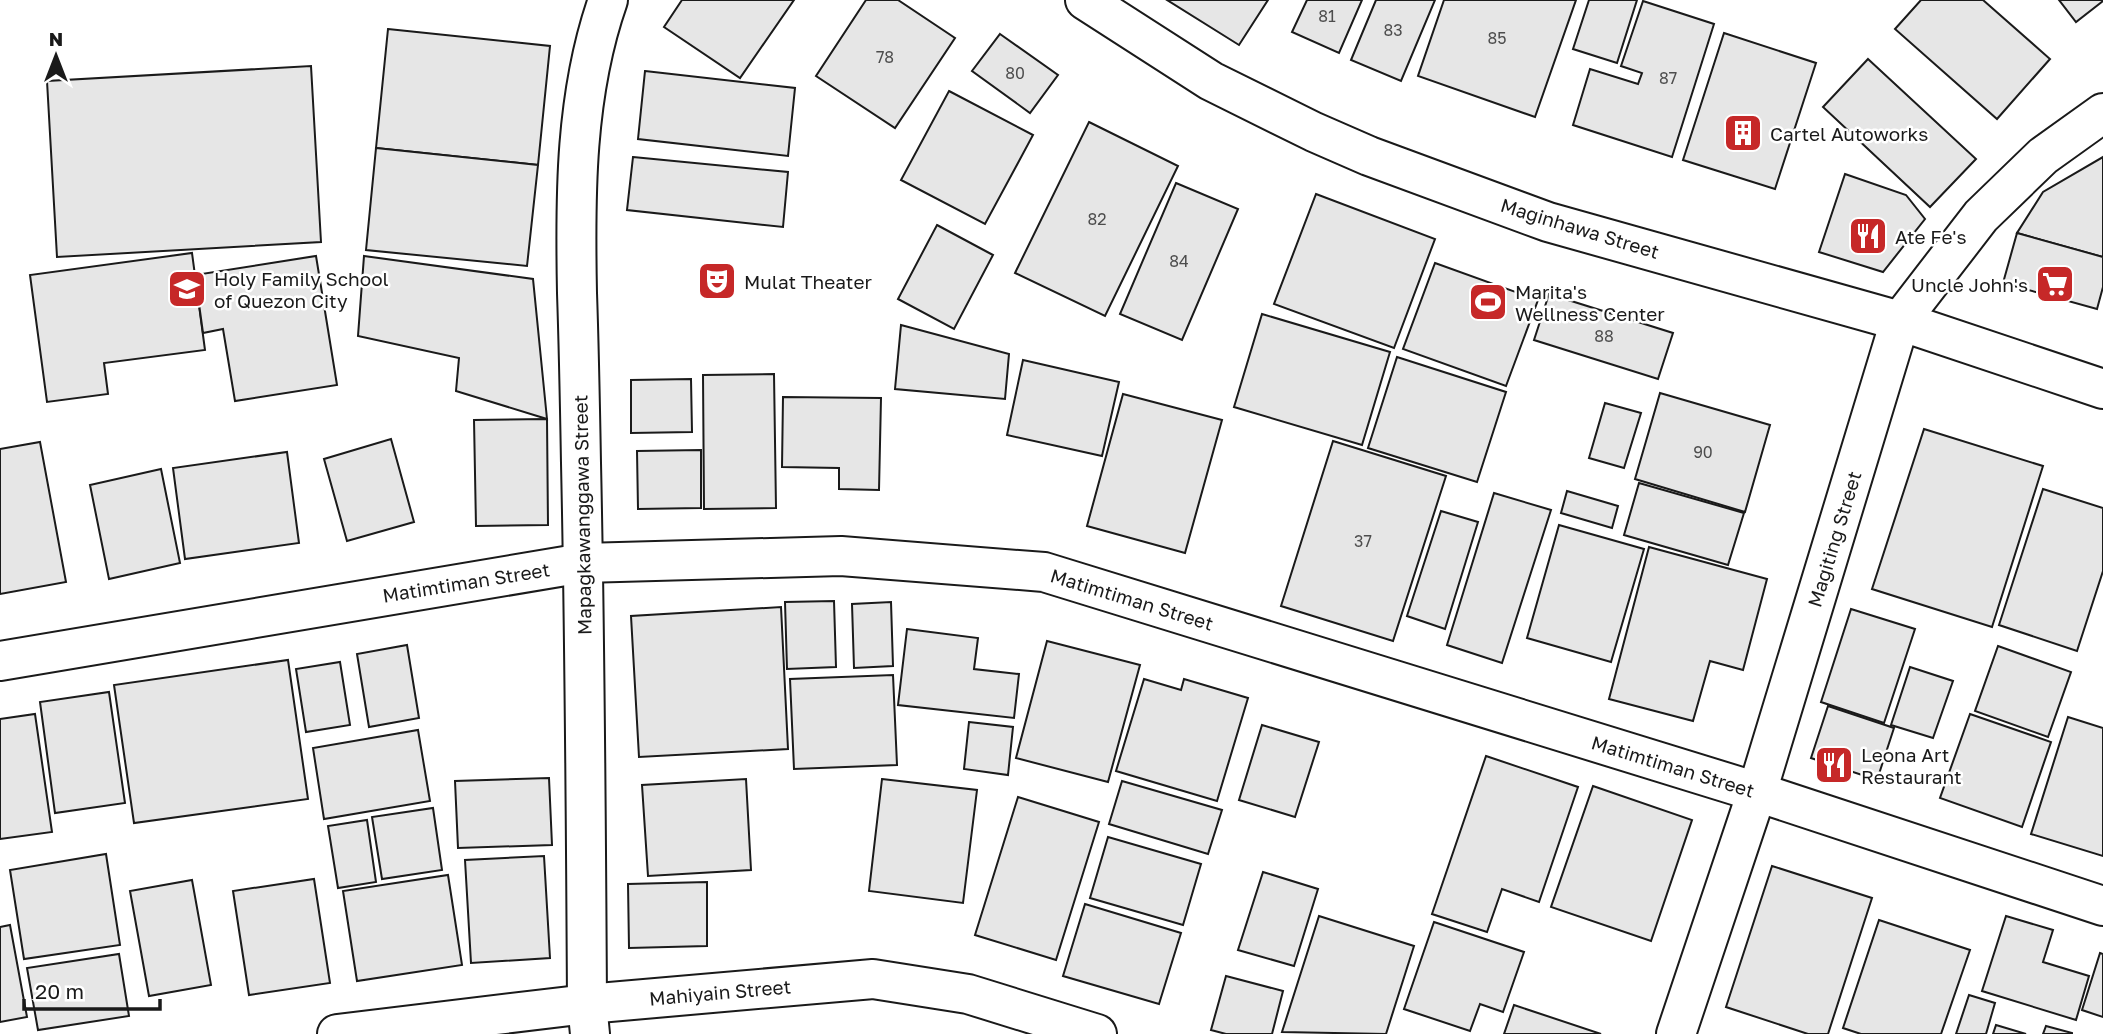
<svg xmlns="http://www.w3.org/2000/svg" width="2103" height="1034" font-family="'Golos Text',sans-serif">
<rect width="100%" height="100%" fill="#fff"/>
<!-- building -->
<g fill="#e6e6e6" stroke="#1a1a1a" stroke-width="2">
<path d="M682 0H794L740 78 664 27Z"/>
<path d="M866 0H898L955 38 895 128 816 76Z"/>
<path d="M1167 0H1268L1239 45Z"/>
<path d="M1307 0H1362L1339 53 1292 32Z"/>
<path d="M1376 0H1435L1401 81 1351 60Z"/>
<path d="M1444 0H1576L1535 117 1418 76Z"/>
<path d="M1589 0H1637L1617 63 1573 49Z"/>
<path d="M1921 0H1983L2050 59 1997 119 1895 29Z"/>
<path d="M2059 0H2103V1L2076 22Z"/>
<path d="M1643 1 1714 24 1672 157 1573 125 1590 69 1638 84 1642 73 1621 66Z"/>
<path d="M388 29 550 46 538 165 376 148Z"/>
<path d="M1724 33 1816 63 1775 189 1683 160Z"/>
<path d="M1000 34 1058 75 1030 113 972 71Z"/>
<path d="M1868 59 1976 159 1930 207 1823 107Z"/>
<path d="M311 66 321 242 57 257 47 81Z"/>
<path d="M645 71 795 88 788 156 638 139Z"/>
<path d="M949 91 1033 135 985 224 901 180Z"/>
<path d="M1089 122 1178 166 1105 316 1015 273Z"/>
<path d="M376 148 538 165 527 266 366 250Z"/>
<path d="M633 157 788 172 783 227 627 210Z"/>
<path d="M2103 157V257L2017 233 2043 192Z"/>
<path d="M1845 174 1906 195 1925 219 1883 272 1819 252Z"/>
<path d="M1176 183 1238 209 1182 340 1120 314Z"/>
<path d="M1316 194 1435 239 1394 348 1274 304Z"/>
<path d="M937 225 993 255 954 329 898 299Z"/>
<path d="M2017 233 2103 257V287L2097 309 2003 283Z"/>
<path d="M192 253 205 350 104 363 108 394 47 402 30 275Z"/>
<path d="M316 256 337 385 235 401 223 329 203 333 195 275Z"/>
<path d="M364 256 533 279 547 419 456 391 459 358 358 336Z"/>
<path d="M1435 263 1538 300 1506 386 1403 349Z"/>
<path d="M1549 294 1673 333 1658 379 1534 340Z"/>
<path d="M1262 314 1390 352 1362 445 1234 407Z"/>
<path d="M901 325 1009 354 1005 399 895 389Z"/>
<path d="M1397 357 1506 392 1477 482 1368 448Z"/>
<path d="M1023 360 1119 382 1102 456 1007 435Z"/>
<path d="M774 374 776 508 704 509 703 375Z"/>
<path d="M691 379 692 432 631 433V380Z"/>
<path d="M1660 393 1770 425 1745 512 1635 479Z"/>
<path d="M1123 394 1222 420 1185 553 1087 526Z"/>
<path d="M783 397 881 398 879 490 839 489V468L782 467Z"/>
<path d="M1605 403 1641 413 1624 468 1589 458Z"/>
<path d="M547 419 548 525 476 526 474 420Z"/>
<path d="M1924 429 2043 466 1992 627 1872 589Z"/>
<path d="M391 439 414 522 347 541 324 459Z"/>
<path d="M1333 441 1446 476 1393 641 1281 606Z"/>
<path d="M40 442 66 582 0 594V449Z"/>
<path d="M701 450V508L638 509 637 451Z"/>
<path d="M287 452 299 543 185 559 173 468Z"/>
<path d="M161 469 180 563 109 579 90 485Z"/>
<path d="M1639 483 1744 513 1728 565 1624 535Z"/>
<path d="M2043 489 2103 508V571L2077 651 1999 625Z"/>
<path d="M1567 491 1618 506 1612 528 1561 513Z"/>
<path d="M1494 493 1551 510 1502 663 1447 645Z"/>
<path d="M1441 511 1478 522 1445 629 1407 616Z"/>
<path d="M1559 525 1644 549 1611 662 1527 638Z"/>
<path d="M1649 547 1767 579 1743 670 1710 661 1693 721 1609 699Z"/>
<path d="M834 601 836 667 787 669 785 602Z"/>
<path d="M891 602 893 666 854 668 852 604Z"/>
<path d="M781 607 788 749 639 757 631 616Z"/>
<path d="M1851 609 1915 629 1884 723 1821 702Z"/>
<path d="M907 629 978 638 974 669 1019 674 1014 718 898 705Z"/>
<path d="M1047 641 1140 665 1108 782 1016 758Z"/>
<path d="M407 645 419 718 369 727 357 654Z"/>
<path d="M1998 646 2071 672 2048 737 1975 711Z"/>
<path d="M288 660 308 799 134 823 114 685Z"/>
<path d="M340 662 350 725 306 732 296 669Z"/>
<path d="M1910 667 1953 681 1933 738 1891 725Z"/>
<path d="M893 675 897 765 794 769 790 679Z"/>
<path d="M1144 679 1181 690 1184 679 1248 698 1217 801 1116 771Z"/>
<path d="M109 692 125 803 55 813 40 702Z"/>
<path d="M1828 706 1894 728 1877 780 1811 758Z"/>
<path d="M35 714 52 832 0 839V719Z"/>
<path d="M1970 714 2051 742 2022 827 1940 798Z"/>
<path d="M2068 717 2103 728V856L2031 834Z"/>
<path d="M969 722 1013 727 1008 775 964 769Z"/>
<path d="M1262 725 1319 742 1295 817 1239 800Z"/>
<path d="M418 730 430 801 324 819 313 748Z"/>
<path d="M1486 756 1578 787 1539 902 1502 889 1487 932 1432 914Z"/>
<path d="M549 778 552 845 458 848 455 781Z"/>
<path d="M746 779 751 870 648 876 642 785Z"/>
<path d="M882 779 977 790 963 903 869 891Z"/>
<path d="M1122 781 1222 810 1208 854 1109 824Z"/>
<path d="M1593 786 1692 820 1651 941 1551 907Z"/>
<path d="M1018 797 1099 822 1056 960 975 935Z"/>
<path d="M433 808 442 870 382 879 372 817Z"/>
<path d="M367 820 376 882 338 888 328 826Z"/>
<path d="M1108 837 1201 864 1183 925 1090 898Z"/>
<path d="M106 854 120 945 24 959 10 870Z"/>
<path d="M544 856 550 958 471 963 465 860Z"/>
<path d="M1772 866 1872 898 1828 1034H1808L1726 1007Z"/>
<path d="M1263 872 1318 889 1294 966 1238 950Z"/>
<path d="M448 875 462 965 357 981 343 891Z"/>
<path d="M314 879 330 983 249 995 233 891Z"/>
<path d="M192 880 211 985 149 996 130 891Z"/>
<path d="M707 882V946L629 948 628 884Z"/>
<path d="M1085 904 1181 933 1159 1004 1063 976Z"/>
<path d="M1319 916 1414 946 1386 1034 1282 1032Z"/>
<path d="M2006 916 2053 930 2043 962 2089 976 2076 1020 1982 991Z"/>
<path d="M1879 920 1970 950 1941 1034H1861L1843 1028Z"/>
<path d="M1434 922 1524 952 1503 1012 1480 1004 1470 1031 1404 1009Z"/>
<path d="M10 925 27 1017 0 1022V927Z"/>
<path d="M2100 953 2103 954V1017L2082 1010Z"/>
<path d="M119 954 129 1016 38 1030 27 968Z"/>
<path d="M1226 976 1283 991 1272 1034H1226L1211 1030Z"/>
<path d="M1969 995 1995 1003 1986 1034H1956Z"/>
<path d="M1514 1005 1601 1034H1504Z"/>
<path d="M1996 1025 2026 1034H1993Z"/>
<path d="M2046 1026 2072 1033V1034H2043Z"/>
</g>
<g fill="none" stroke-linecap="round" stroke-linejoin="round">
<defs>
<g id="street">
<path d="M0 661 583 563 841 556 1044 572 1757 792 2103 906"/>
<path d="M337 1034 587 1004 873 979 968 994 1097 1034"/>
<path d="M1676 1034 1757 792 1900 321"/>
</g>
<g id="secondary">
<path d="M1085 0 1211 81 1314 132 1369 156 1548 222 1900 321 2103 389"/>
<path d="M1900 321 1981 216 2043 156 2103 113"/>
<path d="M590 1034 587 1004C586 823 585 643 581 463 580 406 579 350 577 293 575 195 575 94 608 0"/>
</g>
</defs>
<!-- street casing -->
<use href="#street" stroke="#1a1a1a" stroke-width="42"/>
<!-- secondary casing -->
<use href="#secondary" stroke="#1a1a1a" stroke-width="42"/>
<!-- street -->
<use href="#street" stroke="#fff" stroke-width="38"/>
<!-- secondary -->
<use href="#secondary" stroke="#fff" stroke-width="38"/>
</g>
<!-- icons -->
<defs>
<symbol id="building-square" viewBox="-11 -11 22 22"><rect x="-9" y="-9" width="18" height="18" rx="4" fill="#c62828" stroke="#fff"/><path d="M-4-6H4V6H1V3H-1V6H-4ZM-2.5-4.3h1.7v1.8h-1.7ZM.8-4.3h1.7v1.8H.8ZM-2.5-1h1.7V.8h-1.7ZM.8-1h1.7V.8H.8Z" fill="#fff"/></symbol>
<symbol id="restaurant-square" viewBox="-11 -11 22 22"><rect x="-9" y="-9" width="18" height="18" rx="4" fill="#c62828" stroke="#fff"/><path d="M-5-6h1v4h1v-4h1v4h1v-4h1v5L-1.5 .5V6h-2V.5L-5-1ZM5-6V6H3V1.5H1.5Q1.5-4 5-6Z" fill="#fff"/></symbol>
<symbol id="theatre-square" viewBox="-11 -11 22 22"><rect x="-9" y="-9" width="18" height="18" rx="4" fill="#c62828" stroke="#fff"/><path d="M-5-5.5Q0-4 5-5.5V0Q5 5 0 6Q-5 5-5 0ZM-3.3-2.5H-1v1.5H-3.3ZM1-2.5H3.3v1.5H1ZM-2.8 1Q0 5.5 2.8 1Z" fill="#fff"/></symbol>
<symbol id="supermarket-square" viewBox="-11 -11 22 22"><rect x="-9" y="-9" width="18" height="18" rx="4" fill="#c62828" stroke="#fff"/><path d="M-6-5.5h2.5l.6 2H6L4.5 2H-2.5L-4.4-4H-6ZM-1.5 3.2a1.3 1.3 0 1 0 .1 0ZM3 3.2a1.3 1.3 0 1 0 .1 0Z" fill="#fff"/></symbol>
<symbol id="school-square" viewBox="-11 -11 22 22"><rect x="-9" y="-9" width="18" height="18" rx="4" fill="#c62828" stroke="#fff"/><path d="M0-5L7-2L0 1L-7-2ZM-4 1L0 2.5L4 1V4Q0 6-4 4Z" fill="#fff"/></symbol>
<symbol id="stadium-square" viewBox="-11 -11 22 22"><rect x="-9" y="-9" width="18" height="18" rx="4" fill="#c62828" stroke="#fff"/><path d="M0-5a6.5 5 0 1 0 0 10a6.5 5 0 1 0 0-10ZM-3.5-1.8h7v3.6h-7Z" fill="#fff"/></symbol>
</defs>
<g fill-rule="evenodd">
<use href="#building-square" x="1721" y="111" width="44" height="44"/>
<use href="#restaurant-square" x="1846" y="214" width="44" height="44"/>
<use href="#theatre-square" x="695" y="259" width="44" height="44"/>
<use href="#supermarket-square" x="2033" y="262" width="44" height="44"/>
<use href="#school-square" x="165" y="267" width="44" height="44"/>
<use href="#stadium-square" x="1466" y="280" width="44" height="44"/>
<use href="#restaurant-square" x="1812" y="743" width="44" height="44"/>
</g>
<g text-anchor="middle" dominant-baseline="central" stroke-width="5" stroke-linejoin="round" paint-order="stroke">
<!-- number labels -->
<g font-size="16" fill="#4d4d4d">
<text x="1327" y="16">81</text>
<text x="1393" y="30">83</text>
<text x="1497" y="38">85</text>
<text x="885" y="57">78</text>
<text x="1015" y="73">80</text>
<text x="1668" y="78">87</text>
<text x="1097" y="219">82</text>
<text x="1179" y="261">84</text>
<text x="1604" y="336">88</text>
<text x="1703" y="452">90</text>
<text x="1363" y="541">37</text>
</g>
<!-- poi labels -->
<g font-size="19" fill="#1a1a1a" stroke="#fff" text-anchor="start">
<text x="1770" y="133">Cartel Autoworks</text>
<text x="1895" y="236">Ate Fe's</text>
<text x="214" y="278">Holy Family School<tspan x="214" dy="22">of Quezon City</tspan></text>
<text x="744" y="281">Mulat Theater</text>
<text x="2028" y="284" text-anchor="end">Uncle John's</text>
<text x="1515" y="291">Marita's<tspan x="1515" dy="22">Wellness Center</tspan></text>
<text x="1861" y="754">Leona Art<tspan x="1861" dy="22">Restaurant</tspan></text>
</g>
<!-- street labels -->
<g font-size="19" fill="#1a1a1a" stroke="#fff">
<text transform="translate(1580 228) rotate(17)">Maginhawa Street</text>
<text transform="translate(582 515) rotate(-91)">Mapagkawanggawa Street</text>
<text transform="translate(1834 539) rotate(-73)">Magiting Street</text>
<text transform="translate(466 582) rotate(-9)">Matimtiman Street</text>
<text transform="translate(1132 599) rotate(17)">Matimtiman Street</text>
<text transform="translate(1673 766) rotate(17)">Matimtiman Street</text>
<text transform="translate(720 992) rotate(-5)">Mahiyain Street</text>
</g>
</g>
<!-- north arrow -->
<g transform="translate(56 56)" stroke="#ffffff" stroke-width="5" paint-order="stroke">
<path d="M0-5L12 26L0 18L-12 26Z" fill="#1a1a1a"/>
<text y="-10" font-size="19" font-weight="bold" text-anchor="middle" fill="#1a1a1a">N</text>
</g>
<!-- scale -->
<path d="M24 999v10h136v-10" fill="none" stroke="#1a1a1a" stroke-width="3.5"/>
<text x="35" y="999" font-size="21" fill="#1a1a1a" stroke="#ffffff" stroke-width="5" paint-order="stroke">20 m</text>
</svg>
